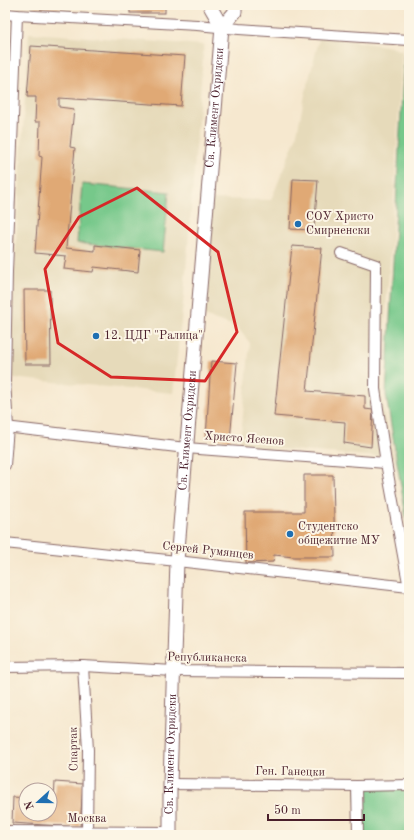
<svg xmlns="http://www.w3.org/2000/svg" width="414" height="840" font-family="'Old Standard TT',serif">
<rect width="100%" height="100%" fill="#fcf5e5"/>
<filter id="ink" filterUnits="userSpaceOnUse"><feTurbulence type="fractalNoise" baseFrequency=".025" numOctaves="2"/><feDisplacementMap in="SourceGraphic" scale="8" xChannelSelector="R" yChannelSelector="G"/><feConvolveMatrix kernelMatrix="1 2 1 2 8 2 1 2 1" color-interpolation-filters="sRGB"/></filter>
<filter id="wash" filterUnits="userSpaceOnUse"><feTurbulence type="fractalNoise" baseFrequency=".012" numOctaves="4" result="noise"/><feDisplacementMap in="SourceGraphic" scale="16" xChannelSelector="R" yChannelSelector="G"/><feGaussianBlur stdDeviation="0.9" result="paint"/><feColorMatrix in="noise" values="0 0 0 0 0 0 0 0 0 0 0 0 0 0 0 0 0 1.4 0 .05"/><feComposite in="paint" operator="in"/></filter>
<g filter="url(#wash)">
<rect width="100%" height="100%" fill="#f6e8cf"/>
<!-- built -->
<g fill="#e6daba">
<path d="M29 33 204 45 184 295 173 393 11 378 14 276Z"/>
<path d="M320 36 391 47 402 51 391 249 380 378 386 423 395 458 240 446 250 343 237 327 193 312 207 199 271 200 296 138 305 95Z"/>
</g>
<!-- green -->
<g fill="#76c88a" stroke="#60745a">
<path d="M404 55 409 56V535L386 395Z"/>
<path d="M82 184 169 192 163 252 77 243Z"/>
<path d="M409 785V835H358L357 786Z"/>
</g>
<g id="blocks">
<!-- building -->
<g fill="#e0a975">
<path d="M34 5H68V8L34 7Z"/>
<rect x="130" y="5" width="35" height="8"/>
<path d="M31 46 185 56 181 106 59 98V107L74 109 70 147 75 148 66 248 95 251V245L140 250 138 272 94 267 93 272 64 269 66 256 35 253 42 157 39 156 40 122H35L36 97H27Z"/>
<path d="M293 179 318 180 314 230 290 229Z"/>
<path d="M292 246 322 248 307 391 365 396V409L373 410 371 447 344 443 345 422 274 416Z"/>
<path d="M24 290H50L51 364H25Z"/>
<path d="M211 361 237 363 230 440 206 438Z"/>
<path d="M304 475H333L335 557H294L274 555 273 562 246 563 245 512H304Z"/>
<path d="M55 782 83 784 80 827 12 823 13 797 26 798V814H50V800H54Z"/>
</g>
</g>
</g>
<g filter="url(#ink)">
<use href="#blocks" fill-opacity="0" stroke="#866564" stroke-width="1"/>
<g fill="none" stroke-linecap="round" stroke-linejoin="round">
<defs>
<g id="minor">
<path d="M5 14 17 15 197 25 239 29 409 40"/>
<path d="M341 253 376 265 375 389 386 463 409 588"/>
<path d="M5 427 186 448 386 463"/>
<path d="M5 465 8 427 5 381 7 272 17 15"/>
<path d="M5 543 177 561 409 587"/>
<path d="M83 666 88 750 87 832"/>
<path d="M5 667 83 666 174 671 409 673"/>
<path d="M170 784 357 786 409 785"/>
<path d="M357 786 358 835"/>
<path d="M5 831 169 832"/>
</g>
<g id="tertiary">
<path d="M222 27 235 12V5"/>
<path id="s1" d="M170 835V784L177 561 222 27 211 8V5"/>
</g>
</defs>
<!-- minor casing -->
<use href="#minor" stroke="#866564" stroke-width="12"/>
<!-- tertiary casing -->
<use href="#tertiary" stroke="#866564" stroke-width="15"/>
<!-- minor -->
<use href="#minor" stroke="#fff" stroke-width="10"/>
<!-- tertiary -->
<use href="#tertiary" stroke="#fff" stroke-width="13"/>
</g>
</g>
<!-- marked area -->
<path fill="none" stroke="#d62828" stroke-width="3" stroke-linejoin="round" d="M137 188 218 252 237 332 205 381 111 377 58 343 45 269 79 217Z"/>
<!-- markers -->
<g fill="#1f6fb2" stroke="#fcf5e5" stroke-width="1.5">
<circle cx="298" cy="224" r="4"/>
<circle cx="96" cy="336" r="4"/>
<circle cx="290" cy="534" r="4"/>
</g>
<g text-anchor="middle" dominant-baseline="central" stroke-width="4" stroke-linejoin="round" paint-order="stroke">
<!-- street labels -->
<g font-size="12" fill="#4a1f2b" stroke="#fcf5e5">
<text stroke="none"><textPath href="#s1" startOffset="729">Св. Климент Охридски</textPath></text>
<text stroke="none"><textPath href="#s1" startOffset="405">Св. Климент Охридски</textPath></text>
<text transform="translate(244 439) rotate(4)">Христо Ясенов</text>
<text transform="translate(208 551) rotate(6)">Сергей Румянцев</text>
<text transform="translate(207 658) rotate(1)">Републиканска</text>
<text transform="translate(74 749) rotate(-91)">Спартак</text>
<text stroke="none"><textPath href="#s1" startOffset="81">Св. Климент Охридски</textPath></text>
<text transform="translate(290 772) rotate(1)">Ген. Ганецки</text>
<text x="87" y="819">Москва</text>
</g>
<!-- poi labels -->
<g font-size="12" fill="#4a1f2b" stroke="#fcf5e5" text-anchor="start">
<text x="306" y="217">СОУ Христо<tspan x="306" dy="14">Смирненски</tspan></text>
<text x="104" y="336">12. ЦДГ "Ралица"</text>
<text x="298" y="527">Студентско<tspan x="298" dy="14">общежитие МУ</tspan></text>
</g>
</g>
<!-- margin -->
<rect width="414" height="840" fill="none" stroke="#fcf5e5" stroke-width="20"/>
<!-- north arrow -->
<g transform="translate(38 802) rotate(249)"><circle r="19" fill="#fcf5e5" stroke="#b59f9b"/>
<path d="M0-3L7 15L0 10L-7 15Z" fill="#1f6fb2"/>
<text y="-6" font-size="11" font-weight="bold" text-anchor="middle" fill="#4a1f2b">N</text>
</g>
<!-- scale -->
<path d="M268 814v6h96v-6" fill="none" stroke="#4a1f2b" stroke-width="2"/>
<text x="274" y="814" font-size="12" fill="#4a1f2b" stroke="#fcf5e5" stroke-width="3" paint-order="stroke">50 m</text>
</svg>
